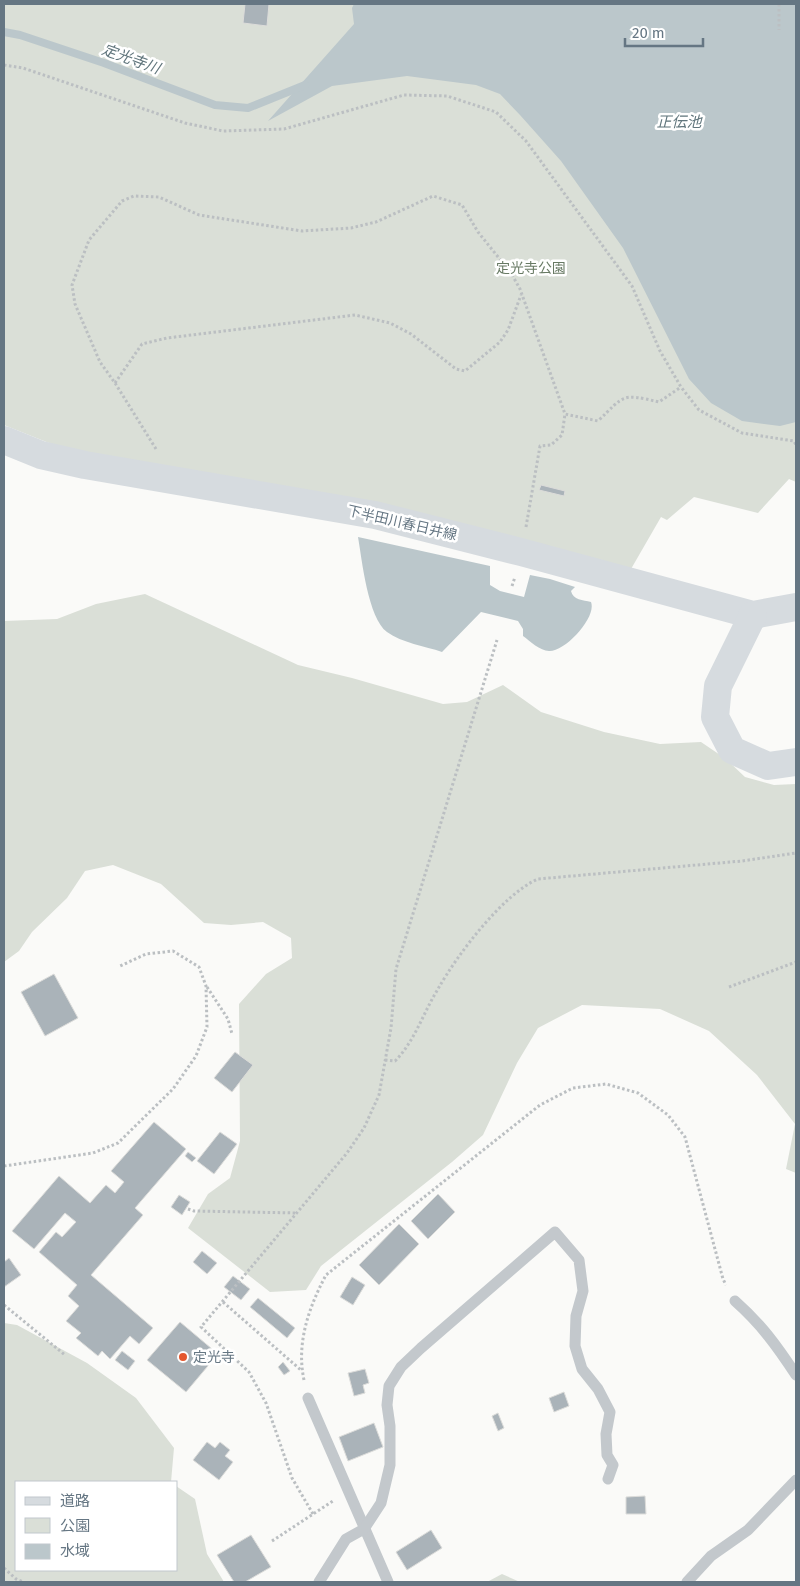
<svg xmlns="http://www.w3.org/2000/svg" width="800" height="1586" font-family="'Fira Sans','Noto Sans JP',sans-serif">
<rect width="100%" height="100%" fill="#fafaf8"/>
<!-- green -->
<g fill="#dadfd7">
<path d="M4 4H796V482L789 479 758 513 694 497 667 520 661 517 631 569 59 447 4 425Z"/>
<path d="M145 594 298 665 352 678 443 704 467 702 503 685 541 712 604 732 660 744 701 742 726 759 745 777 774 785 796 784V1173L786 1169 795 1124 757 1075 709 1031 660 1009 582 1005 538 1028 517 1063 483 1135 452 1162 321 1266 306 1290 270 1292 188 1228 208 1194 230 1178 240 1141 239 1004 266 974 292 958 291 938 263 922 231 925 204 923 161 884 113 865 85 871 67 898 32 932 19 951 4 962V621L57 619 96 604Z"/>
<path d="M4 1323 17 1325 87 1363 136 1398 174 1448 171 1482H16V1570H176V1486L195 1499 207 1554 224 1582H4Z"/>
<path d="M502 1574 520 1582H487Z"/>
</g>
<!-- water -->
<g fill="#bbc7cb">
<path d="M354 4H796V422L780 426 742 421 711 403 689 379 623 248 561 161 520 115 500 94 476 85 407 76 332 86 268 121 354 24 352 8Z"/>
<path d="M358 537 490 566V585L500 591 524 597 530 575 550 579 575 587 571 591C573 600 583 600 591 602 597 617 565 652 549 651 540 651 530 641 523 636V629L518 621 481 612 442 652C425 646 402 643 387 632 368 618 362 560 358 537Z"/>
</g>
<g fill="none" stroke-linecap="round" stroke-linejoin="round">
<!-- stream -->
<path stroke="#bbc7cb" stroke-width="8" d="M4 32 20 35 104 63 215 105 248 108 305 85"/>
</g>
<!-- building -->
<g fill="#aab3b9" stroke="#dcdcda">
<path d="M245 4H269L267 26 243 23Z"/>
<path d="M541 485 565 491 564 496 539 490Z"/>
<path d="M54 974 78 1018 45 1036 21 992Z"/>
<path d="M235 1052 253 1065 232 1092 214 1078Z"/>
<path d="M154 1122 186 1149 135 1208 143 1215 91 1275 153 1328 139 1344 130 1336 110 1359 102 1351 98 1356 76 1338 81 1333 66 1321 79 1306 68 1296 77 1285 39 1252 56 1232 62 1237 76 1222 65 1213 34 1249 12 1231 59 1176 90 1203 106 1185 115 1193 124 1182 111 1171Z"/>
<path d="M220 1132 237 1144 214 1174 197 1161Z"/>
<path d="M188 1152 196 1158 192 1162 185 1156Z"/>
<path d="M438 1194 455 1212 428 1239 411 1221Z"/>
<path d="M179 1195 190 1202 182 1215 171 1207Z"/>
<path d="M399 1224 419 1244 379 1285 359 1265Z"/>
<path d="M202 1251 217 1263 207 1274 193 1262Z"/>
<path d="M9 1258 21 1275 4 1287V1262Z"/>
<path d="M233 1276 250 1289 241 1300 224 1287Z"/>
<path d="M352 1277 365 1285 353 1305 340 1297Z"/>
<path d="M258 1298 295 1328 287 1338 250 1307Z"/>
<path d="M180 1322 218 1354 186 1392 147 1360Z"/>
<path d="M122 1351 135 1361 128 1370 115 1360Z"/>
<path d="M283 1362 290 1371 284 1375 278 1367Z"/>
<path d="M365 1369 369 1383 363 1385 365 1393 354 1396 348 1373Z"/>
<path d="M564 1392 569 1406 554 1412 549 1398Z"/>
<path d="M498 1413 504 1428 498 1431 492 1416Z"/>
<path d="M374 1423 383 1447 348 1461 339 1437Z"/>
<path d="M207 1442 215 1448 220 1442 230 1450 225 1456 233 1462 219 1480 193 1460Z"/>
<path d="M645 1496 646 1514H626V1497Z"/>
<path d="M431 1530 442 1548 407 1570 396 1552Z"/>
<path d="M251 1535 271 1567 245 1582H234L217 1555Z"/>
</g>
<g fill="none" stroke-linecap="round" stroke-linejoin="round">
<!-- path -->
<g stroke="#bbbfc2" stroke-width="3" stroke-dasharray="2.5 2.5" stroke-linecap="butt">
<path d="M779 4V30"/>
<path d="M4 65 23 68 185 123 223 131 284 129 404 95 447 96 496 112 526 141 632 286 660 351 681 387 699 410 742 433 794 441 796 445"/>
<path d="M115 383 142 344 167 338 355 315 390 323 411 334 456 369 465 371 500 342 508 330 521 295"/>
<path d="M156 449 115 383 100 362 75 304 72 285 89 240 122 201 134 196 159 197 199 215 302 231 351 228 376 222 433 196 462 205 478 232 511 273 520 289 565 414"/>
<path d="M526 527 540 446 551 445 562 435 565 414 598 421C625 395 621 393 659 402L681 387"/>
<path d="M512 586 515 577"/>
<path d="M207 987 228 1019 232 1034"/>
<path d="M729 987 796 962"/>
<path d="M385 1060 395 1061C415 1041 423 1013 438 989 457 955 503 894 538 879L742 861 796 853"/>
<path d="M4 1166 93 1153 118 1143 173 1089 196 1056 207 1027 206 986 199 967 173 951 146 954 118 967"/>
<path d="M188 1209 194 1211 297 1213"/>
<path d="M223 1302 302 1371"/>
<path d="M4 1305 65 1355"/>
<path d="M304 1380C296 1343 309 1307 326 1275L540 1105 573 1088 606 1084 638 1093 668 1115 685 1137 723 1279 726 1285"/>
<path d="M313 1514 292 1478 266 1403 249 1372 201 1327 347 1153 364 1128 379 1095 391 1028 396 969 497 640"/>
<path d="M272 1541 333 1501"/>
<path d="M4 1568 16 1579 23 1582"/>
</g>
<!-- lane -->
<g stroke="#c3c8cc" stroke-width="11">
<path d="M735 1301C761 1324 777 1346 796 1375"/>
<path d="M308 1398 388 1582"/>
<path d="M319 1582 346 1539 364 1529 381 1503 390 1465V1426L387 1405 389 1386 401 1367 421 1348 555 1232 579 1260 583 1291 576 1316 575 1346 582 1369 598 1389 610 1412 606 1434 607 1455 613 1465 608 1479"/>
<path d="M687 1582 711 1556 748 1530 796 1480"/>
</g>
<!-- secondary -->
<g stroke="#d6dbdf" stroke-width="28">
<path d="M4 440 41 455 85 465 375 515 521 552 753 615 796 607"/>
<path d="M753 615 718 686 715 717 732 750 768 766 796 762"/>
</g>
</g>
<!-- markers -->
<circle fill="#e4572e" stroke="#fff" stroke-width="2" cx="183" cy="1357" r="5"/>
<g text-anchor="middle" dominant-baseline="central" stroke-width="5" stroke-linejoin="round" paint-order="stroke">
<!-- park labels -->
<g font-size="14" fill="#687a64" stroke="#fff">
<text x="531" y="268">定光寺公園</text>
</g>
<!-- street labels -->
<g font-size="14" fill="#657683" stroke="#fff">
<text transform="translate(402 523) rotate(13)">下半田川春日井線</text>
</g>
<!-- poi labels -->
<g font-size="14" fill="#657683" stroke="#fff" text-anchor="start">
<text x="193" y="1357">定光寺</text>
</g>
<!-- water labels -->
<g font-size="15" font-style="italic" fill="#60757c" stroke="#fff">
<text transform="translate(131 59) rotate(20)">定光寺川</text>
<text x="679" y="122">正伝池</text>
</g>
</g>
<!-- border -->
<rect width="800" height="1586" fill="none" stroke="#657683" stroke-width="10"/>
<!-- legend -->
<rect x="15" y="1481" width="162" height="90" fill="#ffffff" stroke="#c1c8cd"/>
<rect x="25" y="1497" width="25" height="8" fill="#d6dbdf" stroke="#c1c8cd"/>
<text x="60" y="1506" font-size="15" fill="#657683">道路</text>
<rect x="25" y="1518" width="25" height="15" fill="#dadfd7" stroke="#c1c8cd"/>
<text x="60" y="1531" font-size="15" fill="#657683">公園</text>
<rect x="25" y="1544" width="25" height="15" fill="#bbc7cb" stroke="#c1c8cd"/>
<text x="60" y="1556" font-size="15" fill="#657683">水域</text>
<!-- scale -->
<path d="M625 38v8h78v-8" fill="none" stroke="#657683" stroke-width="2.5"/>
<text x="632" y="38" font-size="15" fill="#657683" stroke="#ffffff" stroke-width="4" paint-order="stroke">20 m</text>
</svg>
